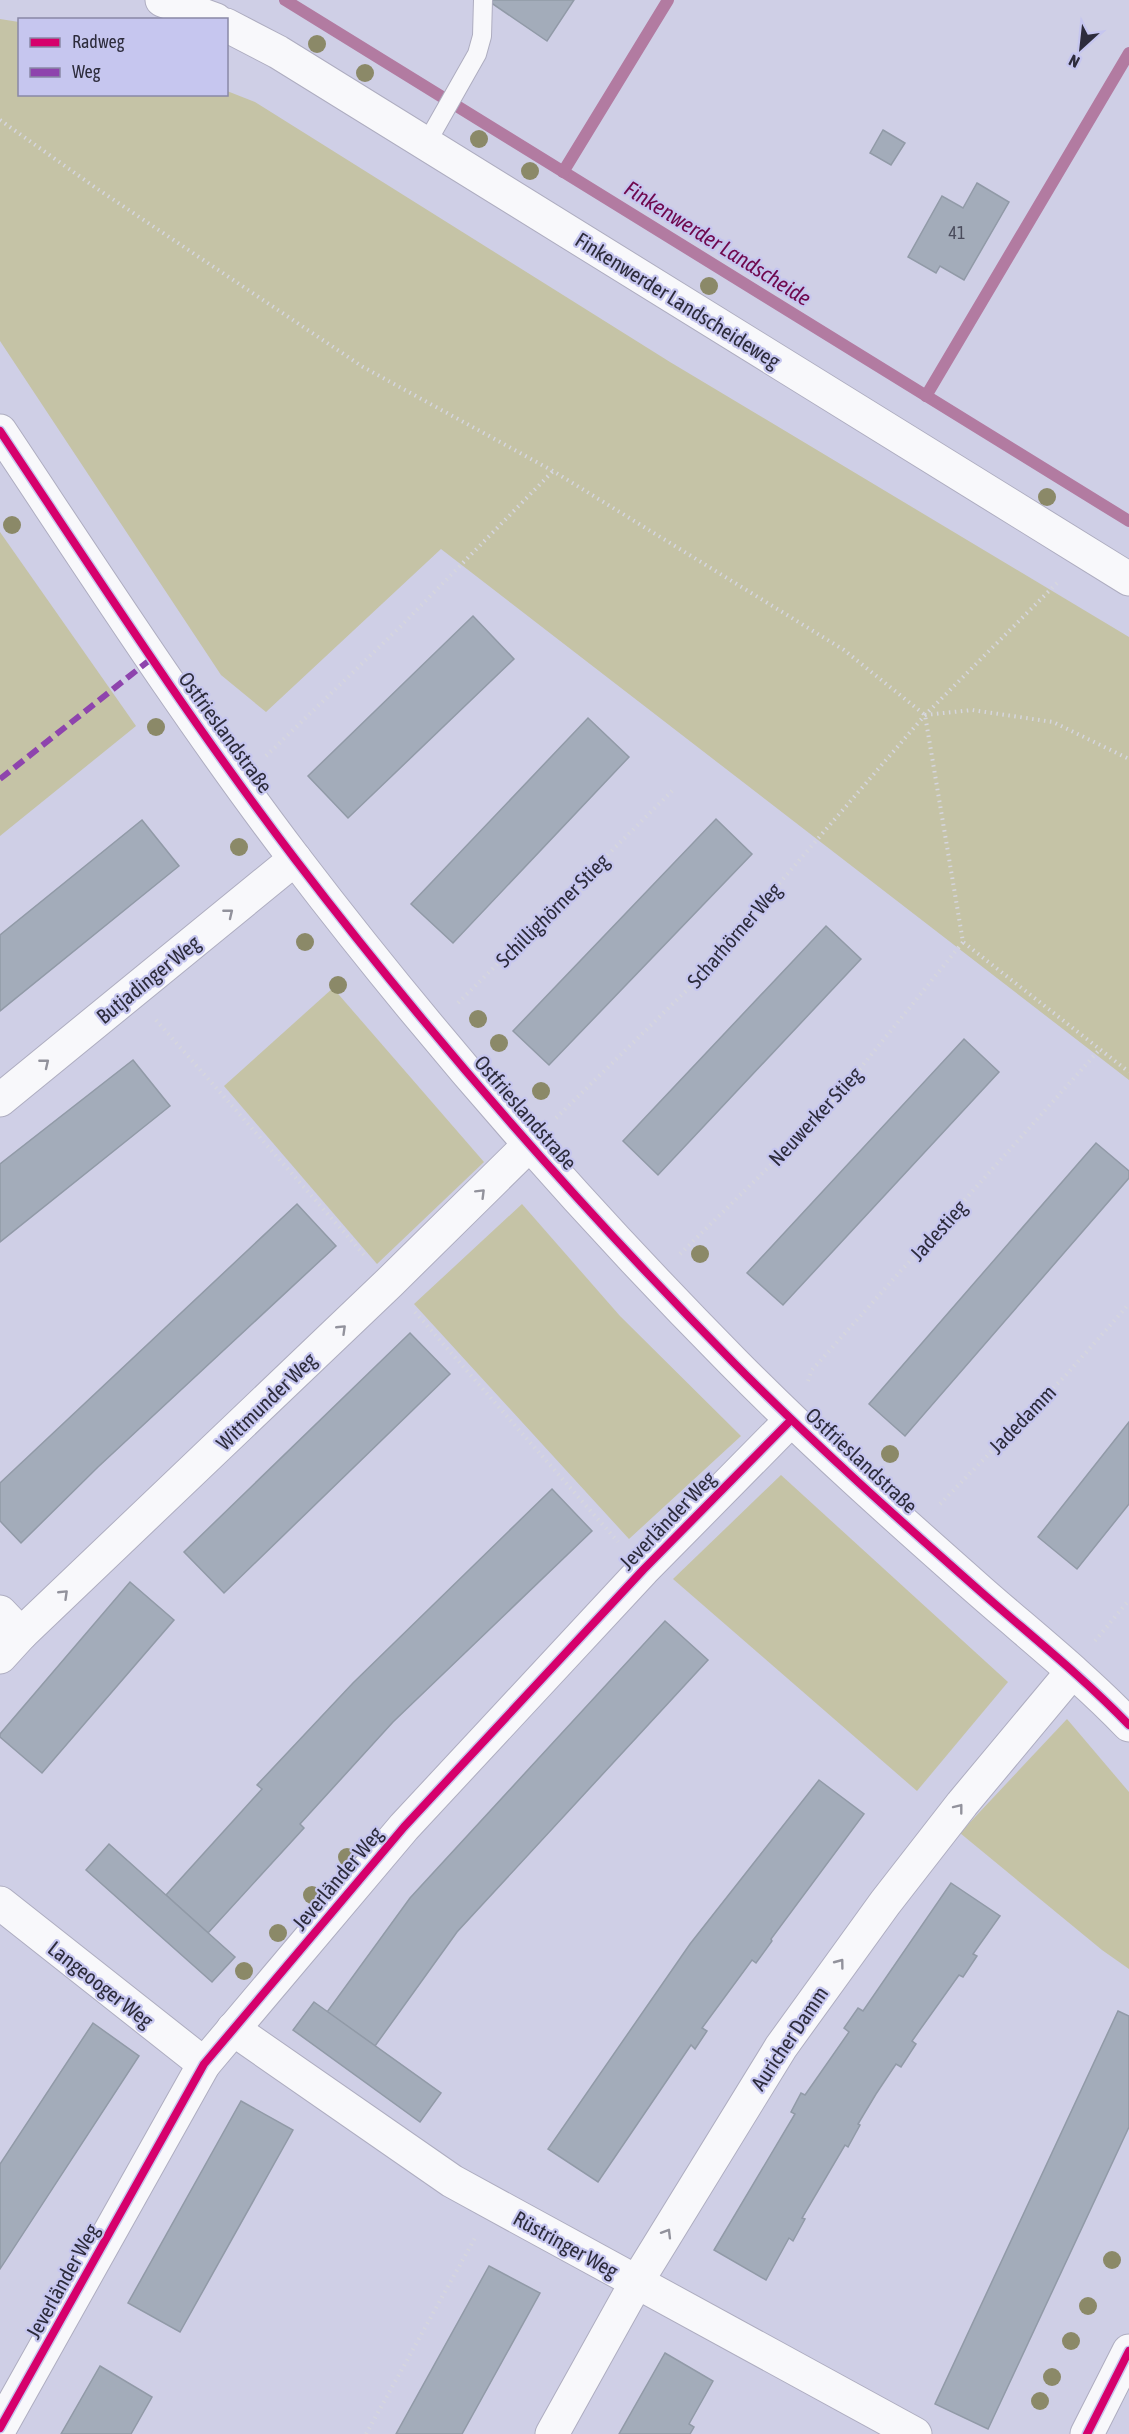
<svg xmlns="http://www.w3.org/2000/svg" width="1129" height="2434" font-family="'Asap Condensed',sans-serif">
<rect width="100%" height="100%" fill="#cfcfe6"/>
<!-- green -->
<g fill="#c5c3a6">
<path d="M0 19 19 22 20 94H226L227 91 255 102 670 362 1129 637V1080L441 549 266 712 221 675 0 341Z"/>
<path d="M0 532 136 726 0 836Z"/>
<path d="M333 988 484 1162 377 1264 224 1086Z"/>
<path d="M522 1204 620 1316 741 1436 629 1539 414 1304Z"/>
<path d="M781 1475 1008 1682 917 1791 673 1579Z"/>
<path d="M1067 1719 1129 1792V1969L1102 1950 960 1833Z"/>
</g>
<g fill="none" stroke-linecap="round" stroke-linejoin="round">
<!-- stream -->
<g stroke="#b27ba1" stroke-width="12">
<path d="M285 0 1129 521"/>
<path d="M563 172 668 0"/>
<path d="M926 396 1129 53"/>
</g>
</g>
<!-- building -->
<g fill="#a3acba" stroke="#919aa7" stroke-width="1.5">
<path d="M487 0H574L547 41Z"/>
<path d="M883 130 905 143 891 165 870 153Z"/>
<path d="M977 183 1009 202 964 280 940 266 936 273 908 257 942 196 963 208Z"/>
<path d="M473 616 514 659 348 818 308 776Z"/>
<path d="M588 718 629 757 453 943 411 904Z"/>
<path d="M716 819 752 854 549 1065 513 1031Z"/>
<path d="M142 820 179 866 0 1011V935Z"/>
<path d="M826 926 861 959 658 1175 623 1141Z"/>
<path d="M964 1039 999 1072 783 1305 747 1273Z"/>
<path d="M133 1060 170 1106 0 1242V1164Z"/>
<path d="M1096 1143 1129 1171V1178L905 1436 869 1404Z"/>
<path d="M297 1204 336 1246 98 1467 21 1543 0 1521V1483Z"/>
<path d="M410 1333 450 1374 224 1593 184 1552Z"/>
<path d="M1129 1422V1504L1077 1569 1038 1537Z"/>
<path d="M552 1489 592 1531 393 1722 300 1824 304 1828 208 1933 166 1895 262 1789 257 1785 353 1683Z"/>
<path d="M130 1582 174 1620 42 1773 0 1737V1734Z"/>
<path d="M665 1621 708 1660 457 1932 375 2046 327 2012 410 1898Z"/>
<path d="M819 1780 864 1814 771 1939 772 1941 756 1963 752 1960 702 2028 707 2031 695 2049 691 2045 598 2182 548 2149 690 1944Z"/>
<path d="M109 1844 235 1957 212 1982 86 1870Z"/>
<path d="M951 1883 1000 1916 973 1954 977 1956 963 1977 959 1975 912 2041 916 2044 901 2067 896 2064 876 2094 858 2124 860 2125 848 2147 845 2145 802 2218 805 2219 793 2241 789 2238 766 2280 714 2250 795 2114 791 2112 801 2093 805 2095 849 2032 844 2028 858 2008 863 2011Z"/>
<path d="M314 2002 441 2093 420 2122 293 2030Z"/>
<path d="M1118 2011 1129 2016V2127L988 2429 935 2404Z"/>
<path d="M93 2023 139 2056 0 2269V2164Z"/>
<path d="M241 2101 293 2130 180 2332 128 2303Z"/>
<path d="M489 2266 540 2293 462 2434H396Z"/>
<path d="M665 2353 713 2381 689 2424 694 2427 690 2434H619Z"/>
<path d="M100 2366 152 2397 131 2434H61Z"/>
</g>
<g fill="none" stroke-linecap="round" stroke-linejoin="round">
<defs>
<path id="lane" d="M426 144 477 54 482 36 483 0"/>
<g id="street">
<path d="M162 0 216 20"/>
<path d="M226 25 278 52 1129 579"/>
<path d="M0 1100 295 859"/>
<path d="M0 1612 21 1634"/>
<path d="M0 1657 21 1634 389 1283 530 1144"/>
<path d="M0 1903 204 2064"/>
<path d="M233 2029 452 2181 915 2434"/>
<path d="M0 2428 204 2064 404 1827 643 1570 791 1420"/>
<path d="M552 2434 636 2283 781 2047 885 1903 962 1804 1072 1672"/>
</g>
<g id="secondary">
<path d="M0 431C96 575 190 721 295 859 430 1036 577 1204 733 1362 812 1442 896 1517 981 1592 1030 1635 1083 1677 1129 1725"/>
<path d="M1087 2434 1129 2351"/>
</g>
</defs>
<!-- lane casing -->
<use href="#lane" stroke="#aeadc0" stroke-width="20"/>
<!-- street casing -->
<use href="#street" stroke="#aeadc0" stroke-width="35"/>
<!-- secondary casing -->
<use href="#secondary" stroke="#aeadc0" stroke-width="35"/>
<!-- path -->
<g stroke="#d6d6de" stroke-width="4" stroke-dasharray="1.5 4.5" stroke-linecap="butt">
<path d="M0 120 96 188 363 367 553 471 844 650 925 715 963 942 1129 1072"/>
<path d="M925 715 972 710 1053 722 1129 759"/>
<path d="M266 756 400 627 553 471"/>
<path d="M458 1003 673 790"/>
<path d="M156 1020 364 1255"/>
<path d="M556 1118 686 991 925 715 1059 581"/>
<path d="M680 1254 823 1114 963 942"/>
<path d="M415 1312 618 1542"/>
<path d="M808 1381 812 1370 1100 1049"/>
<path d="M940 1504 1066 1375 1129 1304"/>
<path d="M1095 1641 1129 1600"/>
<path d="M366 2434 476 2236"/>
</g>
<!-- lane -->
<use href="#lane" stroke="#f8f8fb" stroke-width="18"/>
<!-- street -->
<use href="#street" stroke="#f8f8fb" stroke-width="33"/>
<!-- secondary -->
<use href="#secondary" stroke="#f8f8fb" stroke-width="33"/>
<!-- quiet -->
<path stroke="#8e44ad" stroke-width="6" stroke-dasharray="12 6" stroke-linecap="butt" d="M0 779 151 659"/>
<defs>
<g id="cycleway">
<path d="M0 431C96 575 190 721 295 859 430 1036 577 1204 733 1362 812 1442 896 1517 981 1592 1030 1635 1083 1677 1129 1725"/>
<path d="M0 2428 204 2064 404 1827 643 1570 791 1420"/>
<path d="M1087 2434 1129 2351"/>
</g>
</defs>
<!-- cycleway casing -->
<use href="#cycleway" stroke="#c6c6ef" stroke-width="11"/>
<!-- cycleway -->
<use href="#cycleway" stroke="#d6006c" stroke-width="8"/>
</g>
<!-- trees -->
<g fill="#8b8968">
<circle cx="317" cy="44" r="9"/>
<circle cx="365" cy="73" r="9"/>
<circle cx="479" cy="139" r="9"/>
<circle cx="530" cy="171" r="9"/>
<circle cx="709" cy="286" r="9"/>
<circle cx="1047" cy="497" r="9"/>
<circle cx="12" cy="525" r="9"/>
<circle cx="156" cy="727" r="9"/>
<circle cx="239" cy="847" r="9"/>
<circle cx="305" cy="942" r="9"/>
<circle cx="338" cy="985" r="9"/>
<circle cx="478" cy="1019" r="9"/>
<circle cx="499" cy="1043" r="9"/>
<circle cx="541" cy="1091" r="9"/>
<circle cx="700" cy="1254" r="9"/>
<circle cx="890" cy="1454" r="9"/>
<circle cx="347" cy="1857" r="9"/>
<circle cx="312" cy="1895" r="9"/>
<circle cx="278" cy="1933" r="9"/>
<circle cx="244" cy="1971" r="9"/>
<circle cx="1112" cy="2260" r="9"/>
<circle cx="1088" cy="2306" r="9"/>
<circle cx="1071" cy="2341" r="9"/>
<circle cx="1052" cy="2377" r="9"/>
<circle cx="1040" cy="2401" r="9"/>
</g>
<!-- one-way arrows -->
<defs><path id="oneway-chevron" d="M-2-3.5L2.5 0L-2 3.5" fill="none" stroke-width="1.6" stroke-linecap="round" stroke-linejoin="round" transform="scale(1.5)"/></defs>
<g stroke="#92929c">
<use href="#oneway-chevron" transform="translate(229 913) rotate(-39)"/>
<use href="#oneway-chevron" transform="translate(45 1063) rotate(-39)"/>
<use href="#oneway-chevron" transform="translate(481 1193) rotate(-45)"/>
<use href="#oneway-chevron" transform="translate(342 1329) rotate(-44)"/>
<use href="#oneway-chevron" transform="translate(64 1594) rotate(-44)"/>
<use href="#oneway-chevron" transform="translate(959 1808) rotate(-52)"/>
<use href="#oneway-chevron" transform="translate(840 1963) rotate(-53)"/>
<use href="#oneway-chevron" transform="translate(667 2233) rotate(-59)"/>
</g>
<g text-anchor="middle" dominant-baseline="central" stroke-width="4.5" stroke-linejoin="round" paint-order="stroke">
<!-- number labels -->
<g font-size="18" fill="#4a4c5c">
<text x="957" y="232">41</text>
</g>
<!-- street labels -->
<g font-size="21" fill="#2d2c3c" stroke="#c6c6ef">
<text transform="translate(678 300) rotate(32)">Finkenwerder Landscheideweg</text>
<text transform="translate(226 732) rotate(54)">Ostfrieslandstraße</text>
<text transform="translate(552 910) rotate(-45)">Schillighörner Stieg</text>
<text transform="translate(734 935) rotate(-49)">Scharhörner Weg</text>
<text transform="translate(148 979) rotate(-39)">Butjadinger Weg</text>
<text transform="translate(526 1112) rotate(49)">Ostfrieslandstraße</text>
<text transform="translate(815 1116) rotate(-47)">Neuwerker Stieg</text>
<text transform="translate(938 1230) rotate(-48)">Jadestieg</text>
<text transform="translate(266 1401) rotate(-44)">Wittmunder Weg</text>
<text transform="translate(1022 1419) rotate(-46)">Jadedamm</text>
<text transform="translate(862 1460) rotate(43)">Ostfrieslandstraße</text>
<text transform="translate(667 1520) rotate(-46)">Jeverländer Weg</text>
<text transform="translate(337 1878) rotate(-50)">Jeverländer Weg</text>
<text transform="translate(101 1984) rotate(38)">Langeooger Weg</text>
<text transform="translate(789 2038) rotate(-56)">Auricher Damm</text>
<text transform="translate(566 2244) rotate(29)">Rüstringer Weg</text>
<text transform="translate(62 2281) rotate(-61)">Jeverländer Weg</text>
</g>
<!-- water labels -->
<g font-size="22" font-style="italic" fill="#6f084e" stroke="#c6c6ef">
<text transform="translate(718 243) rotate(32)">Finkenwerder Landscheide</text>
</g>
</g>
<!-- legend -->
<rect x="18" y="18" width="210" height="78" fill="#c6c6ef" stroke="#8988a7" stroke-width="1.5"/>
<rect x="30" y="38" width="30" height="9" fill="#d6006c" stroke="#8988a7" stroke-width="1.5"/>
<text x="72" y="48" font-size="18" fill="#2d2c3c">Radweg</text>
<rect x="30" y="68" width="30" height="9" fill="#8e44ad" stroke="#8988a7" stroke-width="1.5"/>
<text x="72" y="78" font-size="18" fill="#2d2c3c">Weg</text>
<!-- north arrow -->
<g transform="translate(1081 48) rotate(207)" stroke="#c6c6ef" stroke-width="4.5" paint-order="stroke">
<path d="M0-4.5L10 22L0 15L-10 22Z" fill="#2d2c3c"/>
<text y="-9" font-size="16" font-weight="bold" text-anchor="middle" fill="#2d2c3c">N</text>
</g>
</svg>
